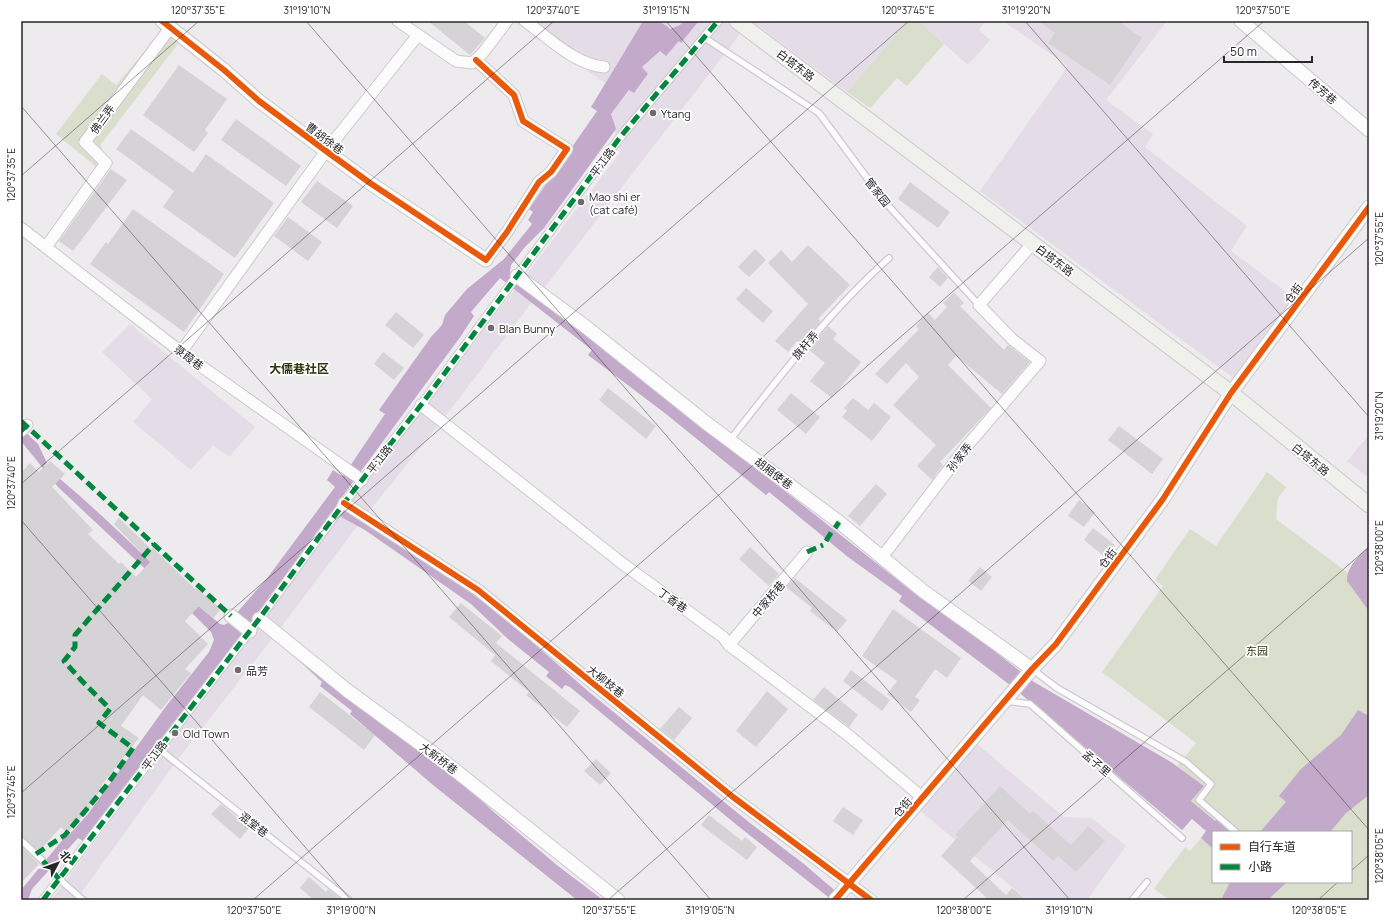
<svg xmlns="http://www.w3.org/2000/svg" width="1390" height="921" font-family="Manrope,'Noto Sans SC',sans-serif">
<rect width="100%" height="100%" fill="#eeebef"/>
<!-- built -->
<g fill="#e4dce6">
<path d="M513 21H643L605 83Z"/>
<path d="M659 21H683L680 25 669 29 663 23Z"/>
<path d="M699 21H724L740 34 542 291 532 302 445 417 358 525 272 639 178 759 76 900H51L367 481 620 153 611 114 630 90 634 93 648 75 642 67 660 51 666 56 679 41 682 42Z"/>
<path d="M752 21H908L847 92Z"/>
<path d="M919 21H985L979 30 990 40 968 65Z"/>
<path d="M1003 21H1167L1106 100 1153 134 1145 147 1247 226 1231 251 1297 300 1239 382 980 191 1068 66Z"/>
<path d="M130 324 255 427 229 457 213 445 191 470 133 422 152 399 102 352Z"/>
<path d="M1369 435V478L1347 461Z"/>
<path d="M977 744 1064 817 1092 818 1126 846 1087 900H1028L919 810Z"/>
</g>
<!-- green -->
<g fill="#dadecc">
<path d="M908 21H919L944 44 907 86 897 78 870 108 847 92Z"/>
<path d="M162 31 178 44 101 144 105 161 99 169 56 134 102 74 116 85Z"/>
<path d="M1267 472 1286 487 1278 498 1276 519 1348 573 1369 572V900H1268L1279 890 1273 882H1351V832H1231L1217 819 1215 821 1191 801 1204 786 1177 766 1196 743 1102 672 1163 586 1155 580 1190 529 1216 546Z"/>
<path d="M1201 838 1213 849V882H1230L1221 900H1170L1154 889 1185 847 1190 851Z"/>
</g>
<!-- water -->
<g fill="#c3a9ca">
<path d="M643 21C655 21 661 20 670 29L680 25 683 21H699L681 43 679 41 666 56 660 51 642 67 648 74 634 93 629 90 611 114 616 129 544 228 524 248 511 265 510 271 511 275 918 596 955 623 976 637 1034 682 1171 762 1204 786 1191 801 1215 821 1217 819 1231 832H1213V849L1201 838 1206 831 1192 819 1182 830 1010 685 899 601 902 596 848 557 769 492 766 495 666 414 588 355 592 350 500 278 471 312 474 316 461 336 336 505 489 604 589 692 750 823 804 864 846 900H832L738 826 570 687 565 685 562 689 546 676 549 672 508 639 471 604 365 530 332 512 254 618 450 772 495 813 558 866 603 900H577L433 785 350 714 352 711 320 686 322 682 281 644 251 622 83 841 78 838 32 889 28 900H21V890L65 837 70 834 88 814 167 705 209 652 214 640 211 632 192 613 58 487 21 441V428L38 444 47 463 44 466 57 480 59 478C115 525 164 578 220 624L224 625 228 623 268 577 335 487 327 480 333 470 342 476 346 472 385 414 379 410 431 337 442 325 445 315 467 289 504 259 532 224 528 220 533 212 529 209 597 111 591 107Z"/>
<path d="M1369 546V611L1347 581C1347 566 1359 556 1369 546Z"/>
<path d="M1358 710 1369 716V795L1346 813 1330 832H1260L1286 802 1279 796 1301 769 1341 735Z"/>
<path d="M1230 882H1287L1268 900H1221Z"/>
</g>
<!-- building -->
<g fill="#d6d3d6">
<path d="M428 21H464L485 38 470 55Z"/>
<path d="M1038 21H1118L1142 38 1110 85 1048 43 1055 33Z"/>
<path d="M179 65 227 99 205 130 208 133 194 152 143 115Z"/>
<path d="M236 119 301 166 286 186 221 140Z"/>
<path d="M131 129 193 173 206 154 274 203 235 258 163 207 174 191 116 149Z"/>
<path d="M111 169 127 180 73 251 59 241Z"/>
<path d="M317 181 353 206 337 228 301 202Z"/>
<path d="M910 182 950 212 938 228 898 199Z"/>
<path d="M133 209 224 274 184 332 90 264 106 242 108 244Z"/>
<path d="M288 217 322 242 308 261 274 236Z"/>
<path d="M808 245 850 285 818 319 821 321 801 344 797 341 788 352 775 341 808 304 768 263 781 250 792 262Z"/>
<path d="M755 249 766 260 749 277 738 267Z"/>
<path d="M938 267 948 278 940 287 929 277Z"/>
<path d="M746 288 773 311 763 323 736 299Z"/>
<path d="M954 292 964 303 960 306 1004 350 1008 345 1030 362 1002 394 956 356 948 365 991 408 940 462 943 465 932 480 917 466 936 445 893 405 919 377 906 363 887 384 875 374 919 329 916 326 928 313 935 320 947 307 943 303Z"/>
<path d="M396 312 424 335 413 348 385 325Z"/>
<path d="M828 326 837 334 833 339 861 362 832 398 810 381 825 363 808 349Z"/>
<path d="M383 352 404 368 394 380 374 364Z"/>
<path d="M608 388 656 426 646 439 599 400Z"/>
<path d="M791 393 820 417 806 434 777 410Z"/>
<path d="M853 398 868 410 874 403 891 417 872 441 842 417 847 411 844 408Z"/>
<path d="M1119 426 1163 459 1152 474 1108 440Z"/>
<path d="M50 461 65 474 52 487 93 530 88 534 119 564 121 562 136 577 150 562 114 524 119 518 151 549 153 548 195 589 196 588 221 609 213 618 199 606 185 621 208 644 185 669 191 673 161 710 143 695 121 726 139 738 101 786 103 788 89 805 91 807 67 833 61 827 39 851 21 836V473L30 463 39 472Z"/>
<path d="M876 484 887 494 860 526 848 516Z"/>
<path d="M1079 500 1095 512 1084 527 1068 516Z"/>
<path d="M1093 528 1115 545 1105 557 1084 540Z"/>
<path d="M750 547 779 574 769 586 739 559Z"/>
<path d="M980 567 992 577 981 591 968 581Z"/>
<path d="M795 578 847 620 837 632 810 611 812 608 786 587Z"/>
<path d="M461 603 502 636 496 643 580 711 567 727 526 695 529 692 491 661 495 655 449 617Z"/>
<path d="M893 609 961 658 947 678 935 669 915 697 920 700 911 712 887 694 897 681 862 656Z"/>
<path d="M851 670 890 700 882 711 843 681Z"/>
<path d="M824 687 858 715 849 727 813 700Z"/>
<path d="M767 691 788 709 756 747 736 731Z"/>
<path d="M320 692 375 735 364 750 309 707Z"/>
<path d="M679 707 692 718 674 740 660 729Z"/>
<path d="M596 759 611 773 600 785 584 771Z"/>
<path d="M1000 786 1030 814 1033 811 1071 845 1088 826 1105 841 1076 872 1058 856 1053 861 1008 820 970 861 1006 895 1012 888 1027 900H989L941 856 958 837 955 835Z"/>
<path d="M221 804 249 828 240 839 211 814Z"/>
<path d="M843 807 863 820 853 835 833 821Z"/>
<path d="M709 815 742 841 745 837 757 847 747 860 701 825Z"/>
<path d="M21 846 39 864 21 883Z"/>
<path d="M309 877 326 892 328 889 342 900H314L300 888Z"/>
</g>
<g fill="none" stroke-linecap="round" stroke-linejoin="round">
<defs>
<g id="service">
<path d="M705 38 819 113 884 201 979 305"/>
<path d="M730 440C780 376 829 312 889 258"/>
<path d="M1032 669 1057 688 1186 762 1211 784 1199 800 1236 832"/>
<path d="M1005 701 1030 704 1182 838"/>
<path d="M159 749 349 900"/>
<path d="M21 840 43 861"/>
<path d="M59 879 83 900"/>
<path d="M1132 900 1147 882"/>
</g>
<path id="pedestrian" d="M43 900 259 619 344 503 421 405 621 136 718 21"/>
<g id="minor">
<path d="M398 21 456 61 472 63 482 54 507 21"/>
<path d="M525 21C549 38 574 64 604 67"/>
<path d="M476 60 514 95 523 121 567 149 551 172 539 182 507 232 486 260"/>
<path d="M21 228 181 352 362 480"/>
<path d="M46 247 106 163 85 142 170 28"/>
<path d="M181 352 326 151 418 35"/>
<path d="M421 405 623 564 723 637 729 645 848 735 923 798"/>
<path d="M21 431 27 425"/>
<path d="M344 503 478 590 733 797 871 900"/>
<path d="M882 557 966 447 1040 361 1013 340 979 305 1033 243"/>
<path d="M729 645 807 552"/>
</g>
<g id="tertiary">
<path d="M162 21 224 70 259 101 326 151 370 183 486 260"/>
<path d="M1241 21 1369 130"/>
<path d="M517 276 586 327 705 422 839 522 923 591 1032 669"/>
<path d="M231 616 250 631"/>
<path d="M259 619 348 691 441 759 618 900"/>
<path d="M835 900 1032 669 1056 644 1163 499 1231 393 1369 207"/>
</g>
<path id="secondary" d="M737 21 1231 393 1369 505"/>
</defs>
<!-- service casing -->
<use href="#service" stroke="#cbc9cc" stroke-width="8"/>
<!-- pedestrian casing -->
<use href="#pedestrian" stroke="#cbc9cc" stroke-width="10"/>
<!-- minor casing -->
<use href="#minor" stroke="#cbc9cc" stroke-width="13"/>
<!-- tertiary casing -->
<use href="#tertiary" stroke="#cbc9cc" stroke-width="15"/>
<!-- secondary casing -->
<use href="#secondary" stroke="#cbc9cc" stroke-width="17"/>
<!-- service -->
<use href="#service" stroke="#fcfcfd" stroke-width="5.5"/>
<!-- pedestrian -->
<use href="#pedestrian" stroke="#fcfcfd" stroke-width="8"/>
<!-- minor -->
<use href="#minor" stroke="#fcfcfd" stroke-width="11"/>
<!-- tertiary -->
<use href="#tertiary" stroke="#fcfcfd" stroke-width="13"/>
<!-- secondary -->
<use href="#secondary" stroke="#f0f0ec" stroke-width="15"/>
<!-- quiet -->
<g stroke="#00873e" stroke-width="5" stroke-dasharray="10 5" stroke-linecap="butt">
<path d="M21 421 231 616"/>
<path d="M21 431 27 425"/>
<path d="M835 528 839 522"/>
<path d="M826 541 832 531"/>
<path d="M807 552 823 545"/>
<path d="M36 854 65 835 106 786 133 748 99 723 110 709 82 681 64 661 75 647V635L154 544"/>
<path d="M43 861 59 879"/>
<path d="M43 900 259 619 344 503 421 405 621 136 718 21"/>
</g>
<defs>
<g id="cycleway">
<path d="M162 21 224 70 259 101 326 151 370 183 486 260 507 232 539 182 551 172 567 149 523 121 514 95 476 60"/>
<path d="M344 503 478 590 733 797 871 900"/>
<path d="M835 900 1032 669 1056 644 1163 499 1231 393 1369 207"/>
</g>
</defs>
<!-- cycleway casing -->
<use href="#cycleway" stroke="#fff" stroke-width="8"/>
<!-- cycleway -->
<use href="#cycleway" stroke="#e8590c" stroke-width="6"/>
</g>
<!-- ticks -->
<path fill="none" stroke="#282629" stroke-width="1" stroke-opacity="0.45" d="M306 21 1070 900M666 21 1369 830M1025 21 1369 417M21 106 711 900M21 176 199 21M21 484 554 21M21 520 351 900M21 793 909 21M1351 871 1369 855M253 900 1264 21M608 900 1369 238M963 900 1369 547M1318 900 1338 882"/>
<!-- markers -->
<g fill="#6d6b6e" stroke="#fff" stroke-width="1.5">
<circle cx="653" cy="113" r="4"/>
<circle cx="581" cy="202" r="4"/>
<circle cx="491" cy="328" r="4"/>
<circle cx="238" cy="670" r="4"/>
<circle cx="175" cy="733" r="4"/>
</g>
<g text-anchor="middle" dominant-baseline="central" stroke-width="3.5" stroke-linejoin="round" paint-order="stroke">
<!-- street labels -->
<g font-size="11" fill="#282629" stroke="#fff">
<text transform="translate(796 65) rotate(37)">白塔东路</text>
<text transform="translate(1323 91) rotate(40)">传芳巷</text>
<text transform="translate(102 119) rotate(-54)">佛兰弄</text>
<text transform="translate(325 138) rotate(37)">曹胡徐巷</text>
<text transform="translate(602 162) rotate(-53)">平江路</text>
<text transform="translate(878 192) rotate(52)">管家园</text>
<text transform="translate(1055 260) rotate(37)">白塔东路</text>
<text transform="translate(1293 293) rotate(-53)">仓街</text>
<text transform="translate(805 345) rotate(-49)">旗杆弄</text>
<text transform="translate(189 357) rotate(37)">菉葭巷</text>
<text transform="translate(959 457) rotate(-52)">孙家弄</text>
<text transform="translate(379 459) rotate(-52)">平江路</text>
<text transform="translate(1311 459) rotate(39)">白塔东路</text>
<text transform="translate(774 473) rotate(37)">胡厢使巷</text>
<text transform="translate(1107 558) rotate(-54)">仓街</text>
<text transform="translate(768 599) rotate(-50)">中家桥巷</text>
<text transform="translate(673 600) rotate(36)">丁香巷</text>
<text transform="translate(606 681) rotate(39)">大柳枝巷</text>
<text transform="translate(154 755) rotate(-53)">平江路</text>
<text transform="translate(439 758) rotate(37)">大新桥巷</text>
<text transform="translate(1097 763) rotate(41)">孟子里</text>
<text transform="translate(902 807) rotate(-49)">仓街</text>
<text transform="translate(254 824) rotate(38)">混堂巷</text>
</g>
<!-- poi labels -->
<g font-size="11" fill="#282629" stroke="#fff" text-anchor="start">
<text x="661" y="113">Ytang</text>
<text x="589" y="196">Mao shi er<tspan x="589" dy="13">(cat café)</tspan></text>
<text x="499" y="328">Blan Bunny</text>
<text x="246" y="670">品芳</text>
<text x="183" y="733">Old Town</text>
</g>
<!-- park labels -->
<g font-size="11" fill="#333a10" stroke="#fff">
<text x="1257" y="650">东园</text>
</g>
<!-- neighbourhood labels -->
<g font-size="12" font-weight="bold" fill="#303710" stroke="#fff">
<text x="299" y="368">大儒巷社区</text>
</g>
</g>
<!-- border -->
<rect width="1390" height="921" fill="none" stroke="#ffffff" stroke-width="44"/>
<!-- legend -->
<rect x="1212" y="831" width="140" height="52" fill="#ffffff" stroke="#a9a8a9"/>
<rect x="1220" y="844" width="20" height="6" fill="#e8590c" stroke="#a9a8a9"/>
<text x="1248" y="851" font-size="12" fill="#282629">自行车道</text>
<rect x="1220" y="864" width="20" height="6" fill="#00873e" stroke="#a9a8a9"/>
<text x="1248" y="871" font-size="12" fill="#282629">小路</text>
<!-- north arrow -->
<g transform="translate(58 863) rotate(49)" stroke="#ffffff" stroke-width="3" paint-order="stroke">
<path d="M0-3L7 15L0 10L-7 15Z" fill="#282629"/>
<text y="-6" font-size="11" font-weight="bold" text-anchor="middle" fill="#282629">北</text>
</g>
<!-- scale -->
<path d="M1224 56v6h88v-6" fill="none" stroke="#282629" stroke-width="2"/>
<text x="1230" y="56" font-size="12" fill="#282629" stroke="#ffffff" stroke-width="3" paint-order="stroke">50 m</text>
<rect x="22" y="22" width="1346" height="877" fill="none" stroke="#282629" stroke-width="1.5"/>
<g font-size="10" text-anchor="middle" fill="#282629">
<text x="198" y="14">120°37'35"E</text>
<text x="307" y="14">31°19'10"N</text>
<text x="553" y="14">120°37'40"E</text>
<text x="666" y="14">31°19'15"N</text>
<text x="908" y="14">120°37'45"E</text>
<text x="1026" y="14">31°19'20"N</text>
<text x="1263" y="14">120°37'50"E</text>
<text transform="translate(11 175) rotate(-90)" y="4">120°37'35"E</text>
<text transform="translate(1379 239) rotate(-90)" y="4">120°37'55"E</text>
<text transform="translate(1379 416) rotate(-90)" y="4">31°19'20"N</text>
<text transform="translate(11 483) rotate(-90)" y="4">120°37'40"E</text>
<text transform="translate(1379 548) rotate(-90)" y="4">120°38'00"E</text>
<text transform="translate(11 792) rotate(-90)" y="4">120°37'45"E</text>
<text transform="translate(1379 856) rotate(-90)" y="4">120°38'05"E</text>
<text x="254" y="914">120°37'50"E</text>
<text x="351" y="914">31°19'00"N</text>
<text x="609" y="914">120°37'55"E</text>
<text x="710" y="914">31°19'05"N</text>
<text x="964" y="914">120°38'00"E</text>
<text x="1069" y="914">31°19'10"N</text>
<text x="1319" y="914">120°38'05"E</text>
</g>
</svg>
